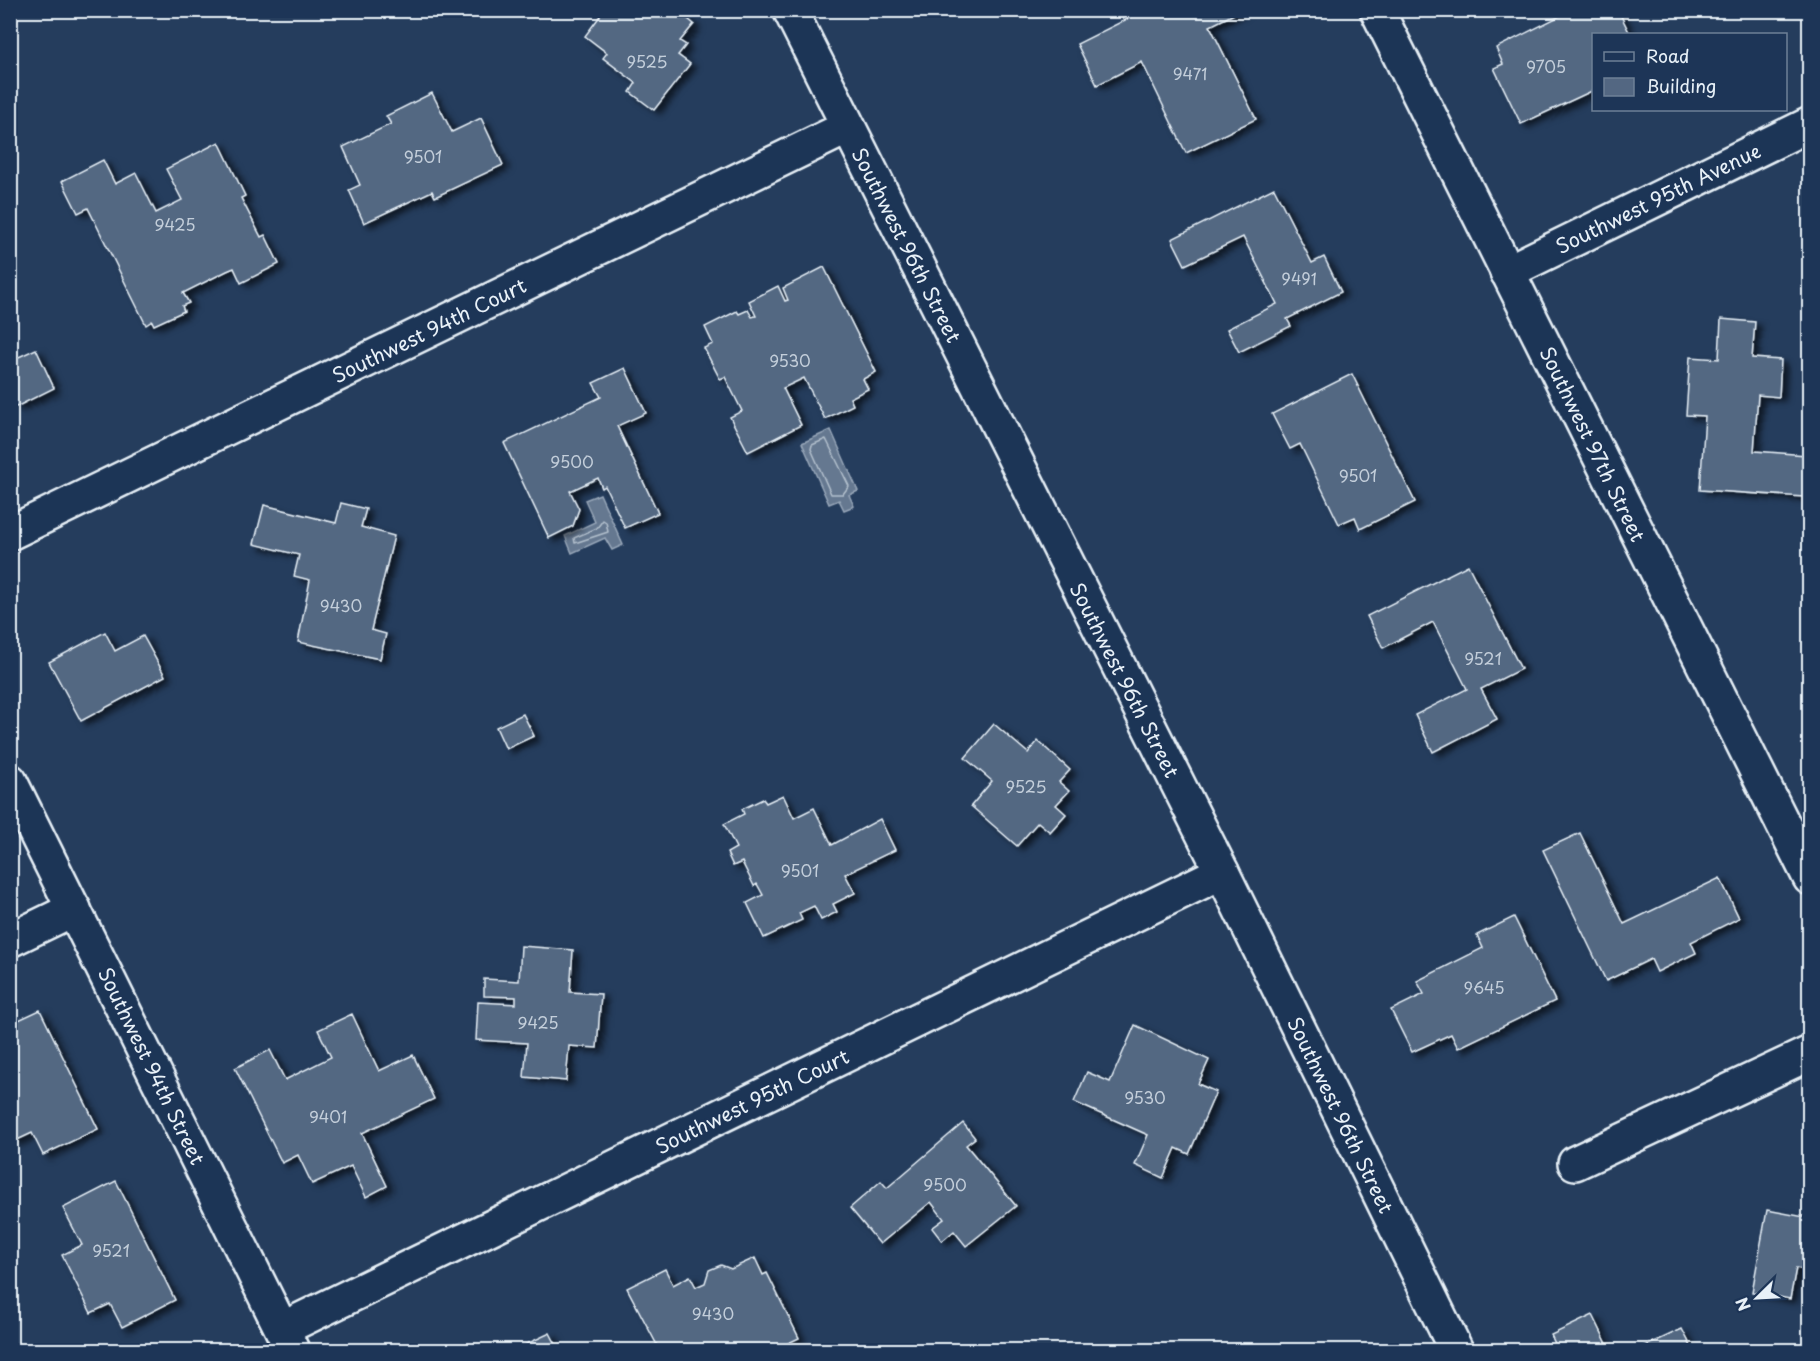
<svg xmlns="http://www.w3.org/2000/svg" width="1820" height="1361" font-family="'Playpen Sans',sans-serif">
<defs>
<filter id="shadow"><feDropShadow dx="6" dy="4" stdDeviation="3" flood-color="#0009"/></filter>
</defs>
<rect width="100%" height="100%" fill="#253d5d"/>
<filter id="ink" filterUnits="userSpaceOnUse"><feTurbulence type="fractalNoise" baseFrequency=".0167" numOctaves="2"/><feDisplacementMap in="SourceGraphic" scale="12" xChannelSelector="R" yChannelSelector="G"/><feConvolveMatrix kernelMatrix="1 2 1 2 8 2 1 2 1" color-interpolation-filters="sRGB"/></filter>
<g filter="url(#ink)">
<!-- water -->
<g fill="#657890" stroke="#99a8ba" stroke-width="1.5">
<path d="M831 430 858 491 849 495 854 506 844 510 839 500 829 504 802 443Z"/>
<path d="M600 494 623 545 612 550 605 538 572 553 565 536 595 522 585 500Z"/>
</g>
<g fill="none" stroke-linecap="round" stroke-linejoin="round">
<!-- shore -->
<g stroke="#b4c1ce" stroke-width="1.5">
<path d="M826 439 849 486 843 494H831L811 449 812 445Z"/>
<path d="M603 520 606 522 608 532 575 543 574 538 597 528Z"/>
</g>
</g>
<!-- building -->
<g fill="#536782" stroke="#e8f1f8" stroke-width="1.5" filter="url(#shadow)">
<path d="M593 10H677L694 24 680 41 686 45 678 55 690 64 654 110 630 92 636 83 603 58 607 53 585 36 600 16Z"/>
<path d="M1145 10H1242L1210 26 1256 119 1186 153 1142 62 1097 85 1077 44Z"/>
<path d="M1618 10 1630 34H1594V90L1521 124 1494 68 1503 64 1496 48 1572 10Z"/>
<path d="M432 93 452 132 481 118 503 165 435 197 432 191 364 223 349 190 360 185 343 147 391 124 386 116Z"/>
<path d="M219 142 245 196 241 198 261 237 265 235 279 264 241 283 234 268 227 271 183 293 189 303 182 306 184 311 154 325 152 321 146 325 88 208 78 213 62 181 103 160 115 184 136 173 156 213 182 200 166 169Z"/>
<path d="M1274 188 1312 263 1324 257 1341 292 1287 319 1291 326 1239 352 1227 329 1277 304 1243 237 1185 265 1172 239Z"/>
<path d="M824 267 876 372 863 379 868 389 850 398 853 405 825 419 804 378 783 388 801 425 748 452 730 417 742 411 725 377 720 379 704 348 713 344 705 327 737 311 739 314 748 310 752 317 756 316 749 301 778 286 785 301 788 300 783 288Z"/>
<path d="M1721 319 1755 322 1752 358 1781 360 1779 397 1758 395 1754 451 1806 455 1804 497 1700 490 1705 416 1686 415 1690 357 1719 359Z"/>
<path d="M36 349 54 388 16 407 10 395V361Z"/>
<path d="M625 368 646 413 617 426 658 513 625 528 605 486 602 488 598 478 570 491 579 509 573 526 549 538 504 443 601 397 593 383Z"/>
<path d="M1352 374 1415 502 1360 529 1355 517 1339 524 1300 444 1290 449 1272 414Z"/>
<path d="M341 503 366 509 361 527 394 536 371 630 386 634 380 659 298 642 310 580 294 576 299 555 254 544 264 505 336 523Z"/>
<path d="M1468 565 1521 669 1481 689 1497 719 1433 752 1415 715 1467 689 1433 622 1383 648 1367 616Z"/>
<path d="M105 632 115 651 143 636 165 676 81 721 49 662Z"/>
<path d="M523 714 534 736 506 749 496 727Z"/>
<path d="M994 724 1028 753 1038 741 1070 770 1059 782 1069 791 1056 805 1066 814 1050 832 1038 822 1017 846 971 806 992 781 965 758Z"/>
<path d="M783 795 794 818 814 808 832 845 880 819 895 850 845 874 855 893 833 904 837 912 821 920 814 906 799 913 802 920 764 938 747 903 763 895 757 884 754 886 742 862 733 866 727 853 736 848 724 824 744 814 742 809 763 799 766 803Z"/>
<path d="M1580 833 1624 924 1720 878 1739 918 1691 942 1696 953 1657 972 1651 959 1606 981 1543 850Z"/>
<path d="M1514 917 1555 1001 1458 1048 1451 1034 1412 1052 1391 1010 1424 994 1417 981 1483 948 1477 935Z"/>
<path d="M521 946 573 950 570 992 601 994 597 1048 569 1046 566 1081 524 1077 527 1043 476 1040 478 1002 516 1004V997L484 996V979L519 981Z"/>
<path d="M40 1010 98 1129 43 1155 32 1133 13 1142 10 1136V1024Z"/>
<path d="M352 1014 379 1071 413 1055 434 1099 362 1133 387 1186 366 1197 351 1166 312 1184 298 1155 282 1163 235 1068 270 1050 285 1080 331 1057 318 1030Z"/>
<path d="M1135 1025 1209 1060 1198 1084 1216 1092 1189 1154 1176 1148 1163 1178 1135 1165 1148 1135 1074 1102 1087 1072 1110 1082Z"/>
<path d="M963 1123 975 1138 966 1145 1016 1206 966 1246 954 1231 942 1241 932 1228 944 1219 931 1202 880 1244 850 1208 881 1181 887 1188Z"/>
<path d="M116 1181 175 1300 122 1327 110 1304 91 1313 62 1255 82 1245 63 1208Z"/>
<path d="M1767 1210 1810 1218V1271L1796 1268 1790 1299 1752 1292Z"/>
<path d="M755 1258 763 1275 767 1273 799 1338 774 1350H656L654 1346 657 1345 627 1288 665 1269 673 1285 690 1276 696 1287 705 1283 709 1270 721 1265 731 1269Z"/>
<path d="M1593 1315 1610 1350H1558L1551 1335Z"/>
<path d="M1682 1329 1693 1350H1637Z"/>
<path d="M550 1333 559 1350H524L522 1346Z"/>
</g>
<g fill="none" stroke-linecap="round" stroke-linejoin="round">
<defs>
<g id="street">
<path d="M1377 10 1810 878"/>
<path d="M1507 272 1810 124"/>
<path d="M10 533 848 127"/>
<path d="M10 940 74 909"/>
<path d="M1575 1163 1810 1053"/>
<path d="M282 1329 1222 872"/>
</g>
<g id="secondary">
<path d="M790 10 1222 872 1456 1350"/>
<path d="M10 781 292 1350"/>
</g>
</defs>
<!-- street casing -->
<use href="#street" stroke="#e8f1f8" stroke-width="38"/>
<!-- secondary casing -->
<use href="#secondary" stroke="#e8f1f8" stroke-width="38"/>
<!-- street -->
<use href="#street" stroke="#1d3557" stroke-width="33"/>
<!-- secondary -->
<use href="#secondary" stroke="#1d3557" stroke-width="33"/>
</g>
</g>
<g text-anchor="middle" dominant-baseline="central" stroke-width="4.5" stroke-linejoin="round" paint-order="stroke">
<!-- number labels -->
<g font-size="16" fill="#c3ceda">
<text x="647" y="61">9525</text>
<text x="1546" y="66">9705</text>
<text x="1190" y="73">9471</text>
<text x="423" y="156">9501</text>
<text x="175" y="224">9425</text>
<text x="1299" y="278">9491</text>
<text x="790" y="360">9530</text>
<text x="572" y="461">9500</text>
<text x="1358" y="475">9501</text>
<text x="341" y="605">9430</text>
<text x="1483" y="658">9521</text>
<text x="1026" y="786">9525</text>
<text x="800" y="870">9501</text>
<text x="1484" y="987">9645</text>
<text x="538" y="1022">9425</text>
<text x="1145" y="1097">9530</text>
<text x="328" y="1116">9401</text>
<text x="945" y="1184">9500</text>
<text x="111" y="1250">9521</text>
<text x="713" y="1313">9430</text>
</g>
<!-- street labels -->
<g font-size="20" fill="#e8f1f8" stroke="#1d3557">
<text transform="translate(1658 198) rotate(-26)">Southwest 95th Avenue</text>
<text transform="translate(907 245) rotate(63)">Southwest 96th Street</text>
<text transform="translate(429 330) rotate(-26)">Southwest 94th Court</text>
<text transform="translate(1593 444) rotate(64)">Southwest 97th Street</text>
<text transform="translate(1125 680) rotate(63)">Southwest 96th Street</text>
<text transform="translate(152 1066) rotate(64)">Southwest 94th Street</text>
<text transform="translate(752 1101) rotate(-26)">Southwest 95th Court</text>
<text transform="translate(1341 1115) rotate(64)">Southwest 96th Street</text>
</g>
</g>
<!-- margin -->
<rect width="1820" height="1361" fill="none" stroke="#1d3557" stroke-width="36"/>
<rect x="18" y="18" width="1784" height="1325" fill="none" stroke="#e8f1f8" stroke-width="2" filter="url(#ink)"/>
<!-- legend -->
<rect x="1592" y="33" width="195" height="78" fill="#1d3557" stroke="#6e8097" stroke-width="1.5"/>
<rect x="1604" y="52" width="30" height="9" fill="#1d3557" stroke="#6e8097" stroke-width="1.5"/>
<text x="1646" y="63" font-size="18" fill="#e8f1f8">Road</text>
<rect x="1604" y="78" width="30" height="18" fill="#536782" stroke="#6e8097" stroke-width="1.5"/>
<text x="1646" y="93" font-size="18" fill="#e8f1f8">Building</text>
<!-- north arrow -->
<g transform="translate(1757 1298) rotate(246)" stroke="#1d3557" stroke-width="4.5" paint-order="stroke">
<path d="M0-4.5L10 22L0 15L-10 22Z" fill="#e8f1f8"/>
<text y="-9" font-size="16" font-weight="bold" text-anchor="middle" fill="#e8f1f8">N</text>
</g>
</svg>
